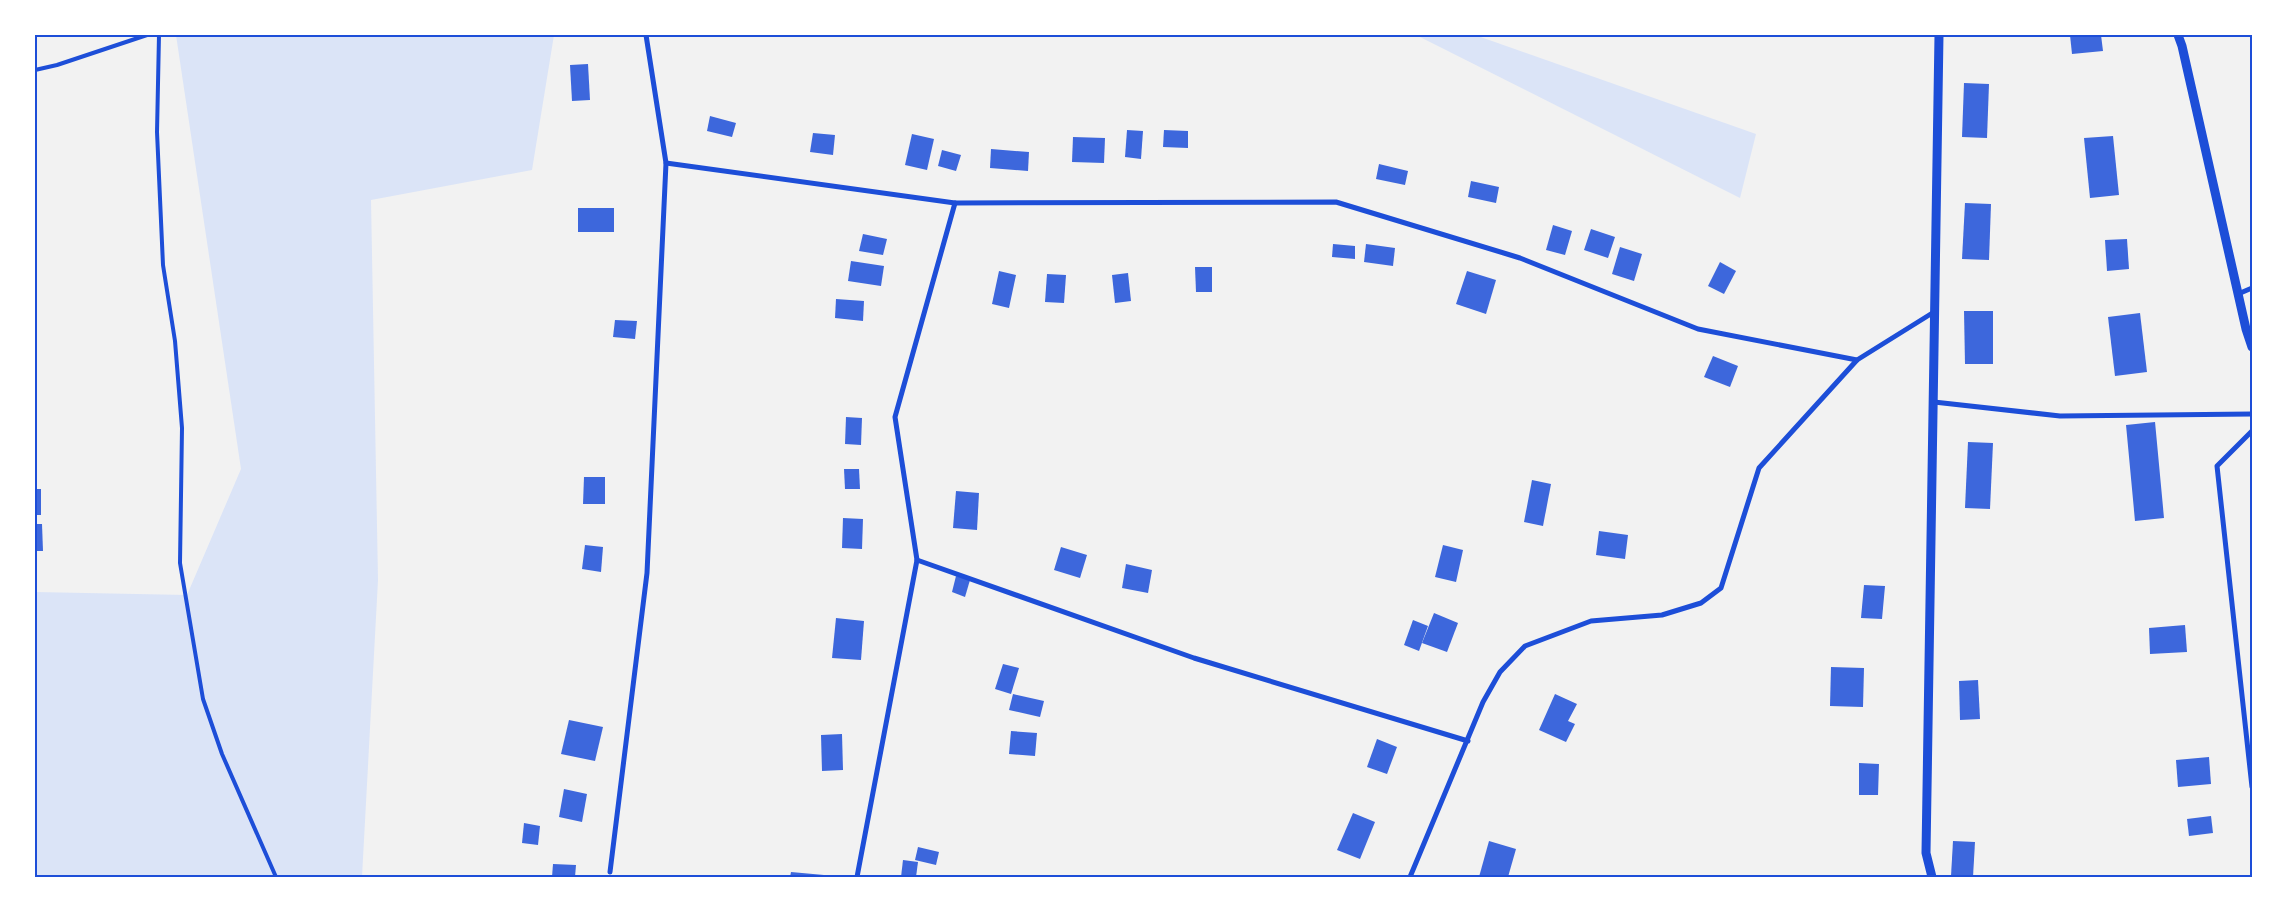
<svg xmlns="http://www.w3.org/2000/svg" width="2287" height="912" font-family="Mulish,sans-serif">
<rect width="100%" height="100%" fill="#f2f2f2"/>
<!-- green -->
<g fill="#dbe4f7">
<path d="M176 35H554L532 170 371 200 378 580 362 877H35V592L187 595 241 469Z"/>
<path d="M1416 35H1475L1756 134 1740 198Z"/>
</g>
<!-- building -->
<g fill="#3d67dc">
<path d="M2070 35H2101L2103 51 2072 54Z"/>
<path d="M588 64 590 100 572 101 570 65Z"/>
<path d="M1964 83 1989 84 1987 138 1962 137Z"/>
<path d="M710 116 736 123 732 137 707 131Z"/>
<path d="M1127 130 1143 131 1141 159 1125 157Z"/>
<path d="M1164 130 1188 131V148L1163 147Z"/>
<path d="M813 133 835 135 833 155 810 152Z"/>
<path d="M912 134 934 139 927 170 905 165Z"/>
<path d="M2113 136 2119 195 2090 198 2084 138Z"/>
<path d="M1073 137 1105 138 1104 163 1072 162Z"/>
<path d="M991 149 1029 152 1028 171 990 168Z"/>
<path d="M942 150 961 155 956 171 938 166Z"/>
<path d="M1379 164 1408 171 1405 185 1376 179Z"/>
<path d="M1471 181 1499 187 1496 203 1468 197Z"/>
<path d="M1965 203 1991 204 1989 260 1962 259Z"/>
<rect x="578" y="208" width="36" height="24"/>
<path d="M1553 225 1572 231 1565 255 1546 250Z"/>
<path d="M1591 229 1615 237 1608 258 1584 250Z"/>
<path d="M863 234 887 239 883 255 859 251Z"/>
<path d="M2127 239 2129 269 2107 271 2105 240Z"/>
<path d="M1333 244 1355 246V259L1332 257Z"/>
<path d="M1366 244 1395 248 1393 266 1364 262Z"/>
<path d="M1620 247 1642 254 1634 281 1612 274Z"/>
<path d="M851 261 884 266 881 286 848 281Z"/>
<path d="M1720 262 1736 271 1724 294 1708 286Z"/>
<path d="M1195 267H1212V292H1196Z"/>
<path d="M999 271 1016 275 1009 308 992 304Z"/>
<path d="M1467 271 1496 280 1486 314 1456 304Z"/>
<path d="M1128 273 1131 301 1115 303 1112 275Z"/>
<path d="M1047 274 1066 275 1064 303 1045 302Z"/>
<path d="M836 299 864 301 863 321 835 318Z"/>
<path d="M1964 311H1993V364H1965Z"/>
<path d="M2140 313 2147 372 2115 376 2108 317Z"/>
<path d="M615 320 637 321 635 339 613 337Z"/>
<path d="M1713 356 1738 366 1730 387 1704 377Z"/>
<path d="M846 417 862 418 861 445 845 444Z"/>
<path d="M2155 422 2164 518 2135 521 2126 425Z"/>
<path d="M1968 442 1993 443 1990 509 1965 508Z"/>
<path d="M844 469H859L860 489H845Z"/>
<path d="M584 477H605V504H583Z"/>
<path d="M1532 480 1551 484 1543 526 1524 522Z"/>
<rect x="35" y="489" width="6" height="26"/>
<path d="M956 491 979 493 977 530 953 528Z"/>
<path d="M843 518 863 519 862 549 842 548Z"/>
<path d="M35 524H42L43 551H35Z"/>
<path d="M1599 531 1628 535 1625 559 1596 555Z"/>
<path d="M585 545 603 547 601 572 582 569Z"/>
<path d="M1443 545 1463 550 1456 582 1435 577Z"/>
<path d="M1061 547 1087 555 1080 578 1054 570Z"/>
<path d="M1126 564 1152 570 1148 593 1122 588Z"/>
<path d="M956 576 970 580 965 597 952 592Z"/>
<path d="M1864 585 1885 586 1882 619 1861 618Z"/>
<path d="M1434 613 1458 623 1447 652 1422 643Z"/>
<path d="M836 618 864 621 861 660 832 658Z"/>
<path d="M1413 620 1428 626 1419 651 1404 645Z"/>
<path d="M2185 625 2187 652 2150 654 2149 628Z"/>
<path d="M1003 664 1019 668 1011 694 995 689Z"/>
<path d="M1831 667 1864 668 1863 707 1830 706Z"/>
<path d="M1978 680 1980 719 1960 720 1959 681Z"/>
<path d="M1013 694 1044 701 1040 717 1009 710Z"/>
<path d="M1555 694 1577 704 1568 721 1575 724 1566 742 1539 730Z"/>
<path d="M569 720 603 727 595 761 561 754Z"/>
<path d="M1011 731 1037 733 1035 756 1009 754Z"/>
<path d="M842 734 843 770 822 771 821 735Z"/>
<path d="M1377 739 1397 747 1387 774 1367 767Z"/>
<path d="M2209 757 2211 784 2178 787 2176 760Z"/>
<path d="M1859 763 1879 764 1878 795H1859Z"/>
<path d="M564 789 587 794 582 822 559 817Z"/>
<path d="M1353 813 1375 822 1360 859 1337 850Z"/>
<path d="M2211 816 2213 833 2189 836 2187 819Z"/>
<path d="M524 823 540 826 538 845 522 843Z"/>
<path d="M1489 841 1516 849 1508 877H1479Z"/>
<path d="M1953 841 1975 842 1973 877 1951 876Z"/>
<path d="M918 847 939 852 936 865 915 860Z"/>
<path d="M903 860 918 862 916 877H901Z"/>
<path d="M553 864 576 865 575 877H552Z"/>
<path d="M791 872 824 875V877H790Z"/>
</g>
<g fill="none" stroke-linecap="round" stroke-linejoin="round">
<!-- service -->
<g stroke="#1d4ed8" stroke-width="4">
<path d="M159 35 157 132 163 265 175 341 182 428 180 563 203 699 222 754 276 877"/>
<path d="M35 70 57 65 147 35"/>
</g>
<!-- minor -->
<g stroke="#1d4ed8" stroke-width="5">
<path d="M666 163 955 203 1336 202 1520 258 1698 329 1857 360"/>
<path d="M2238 294 2252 288"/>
<path d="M1934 402 2060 416 2252 414"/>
<path d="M2252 431 2217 466 2252 787"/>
<path d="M917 560 1194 658 1468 741"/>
<path d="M610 872 647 573 666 163 646 35"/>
<path d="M857 877 917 560 895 417 955 203"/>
<path d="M1410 877 1483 702 1500 672 1525 646 1591 621 1662 615 1701 603 1721 588 1759 468 1857 360 1934 312"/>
</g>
<!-- tertiary -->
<g stroke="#1d4ed8" stroke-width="9">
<path d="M2178 35 2182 46 2246 329 2252 347"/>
<path d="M1932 877 1926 853 1939 35"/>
</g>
</g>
<!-- border -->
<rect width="2287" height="912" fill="none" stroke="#ffffff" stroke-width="72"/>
<rect x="36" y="36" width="2215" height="840" fill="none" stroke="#1d4ed8" stroke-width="2"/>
</svg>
